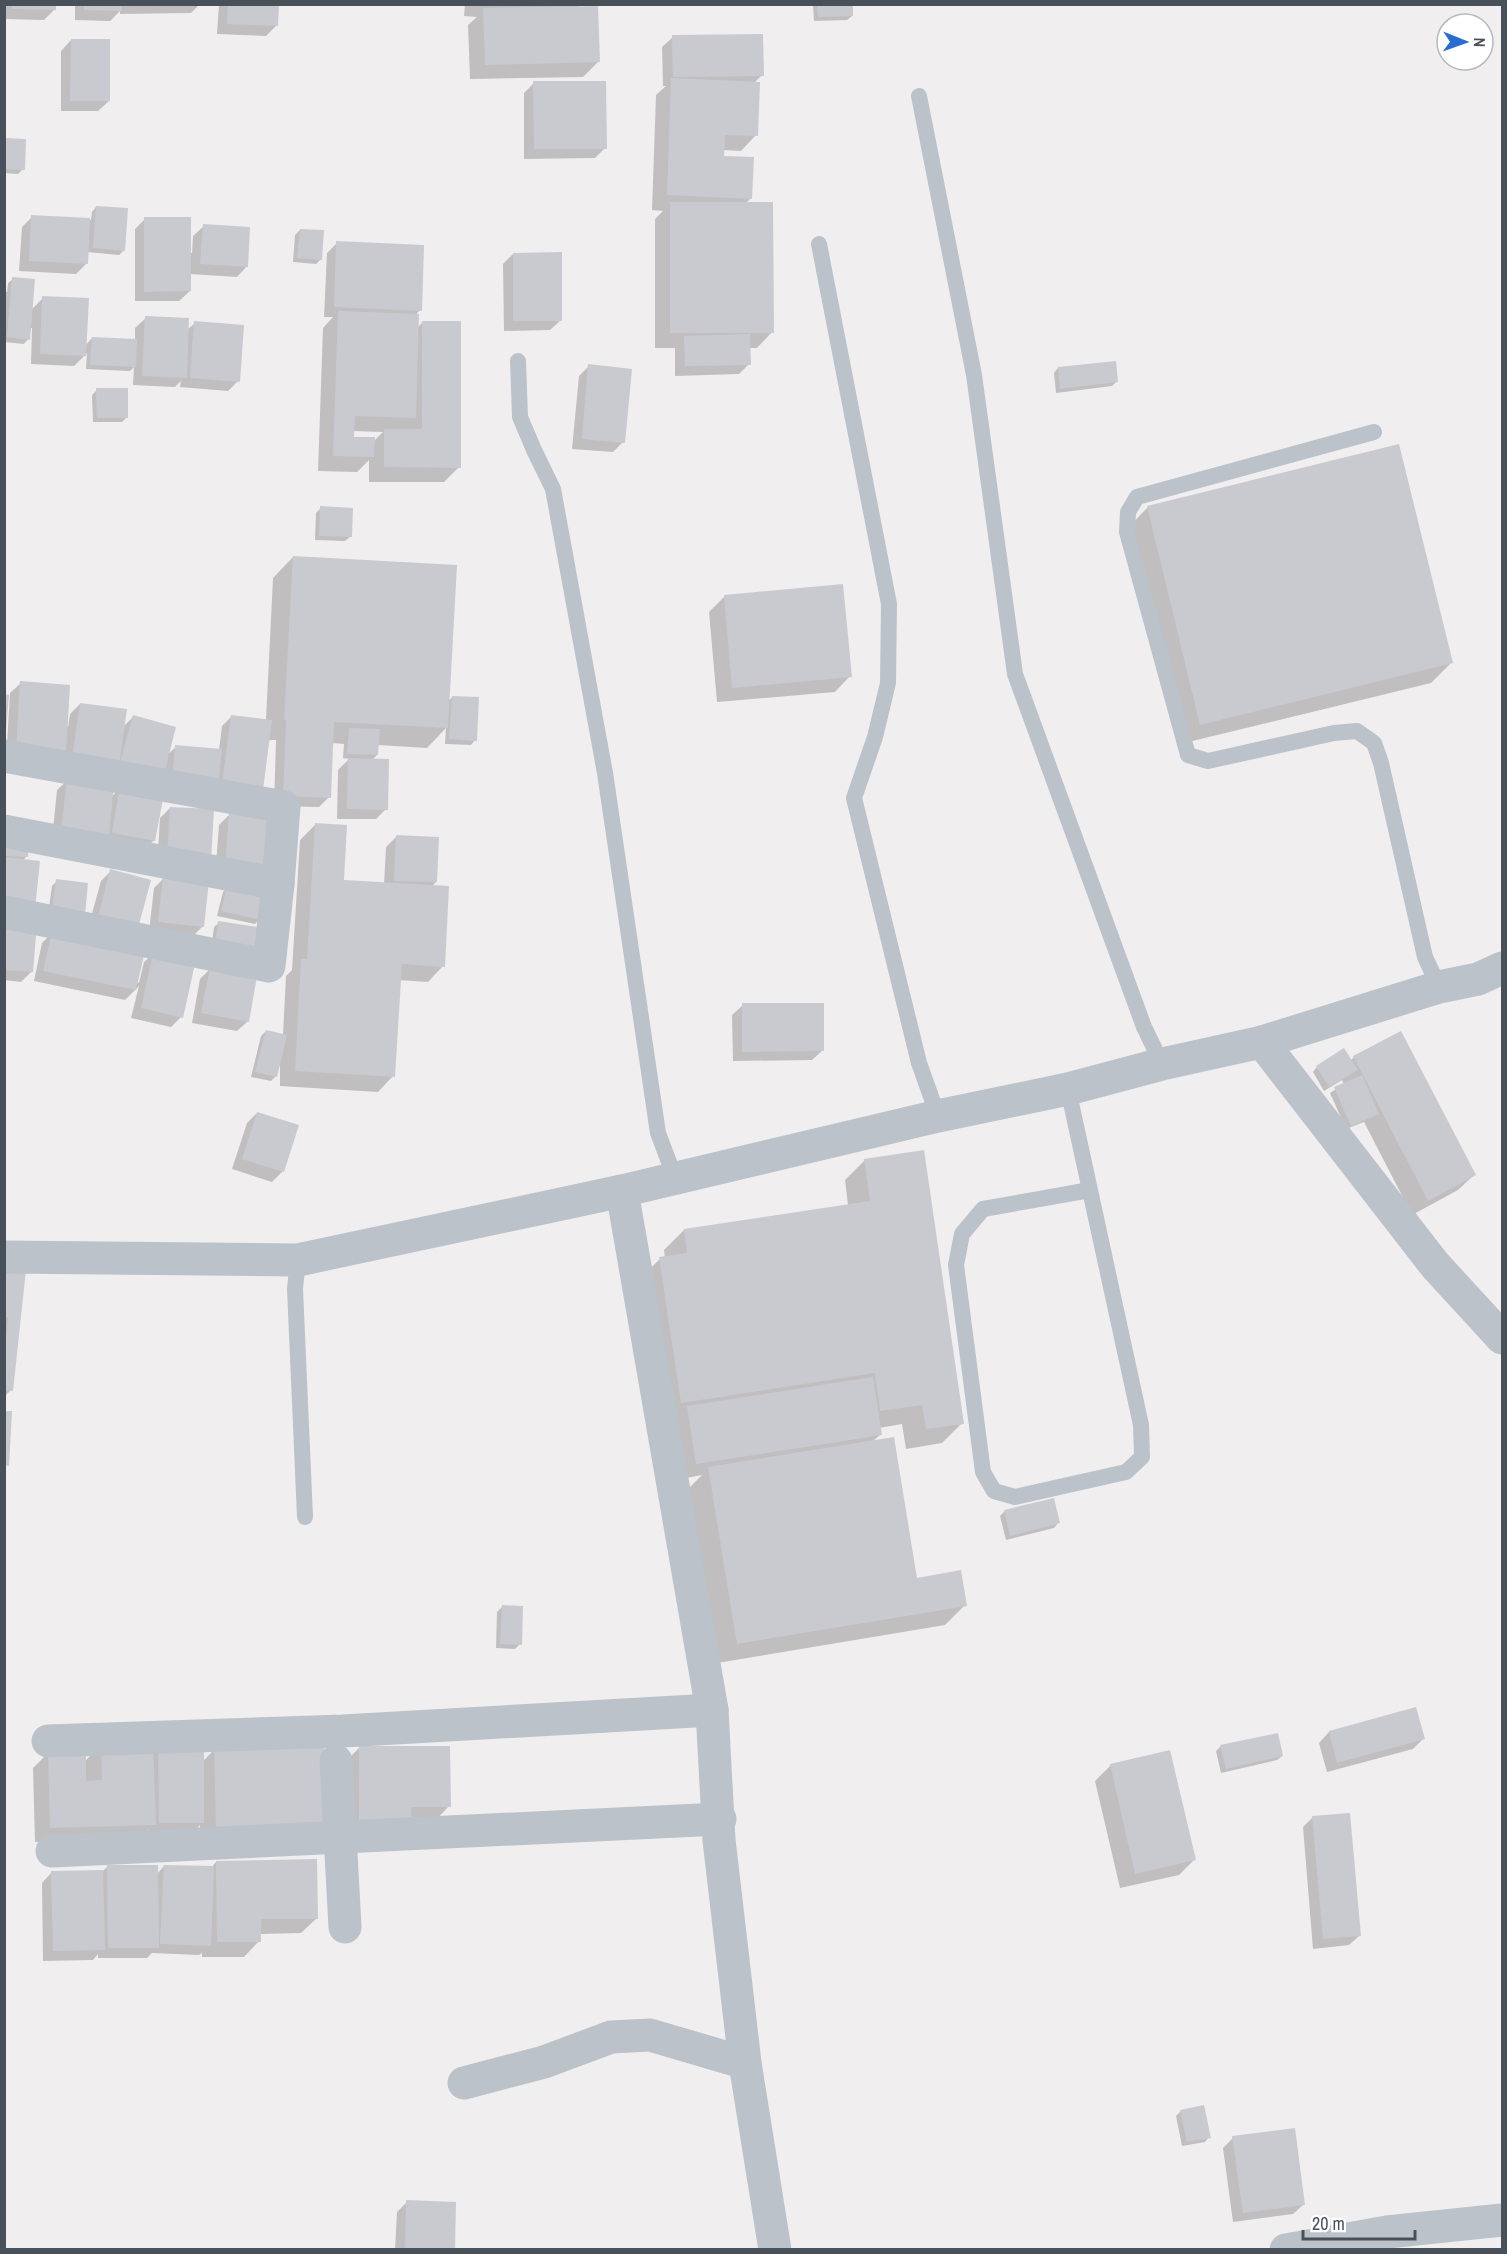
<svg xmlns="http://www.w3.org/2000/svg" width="1507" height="2254" font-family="'Archivo Narrow',sans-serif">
<rect width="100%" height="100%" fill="#f0eeee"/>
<!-- shadow -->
<g fill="#0003" fill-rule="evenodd">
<path d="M4 4H54V10L44 20 4 19Z"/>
<path d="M75 4H200L191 13 120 14V11L110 21 75 20Z"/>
<path d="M219 4H277L276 26 266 36 217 34Z"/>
<path d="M465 4H582L578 8 598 62 583 77 470 79 468 25 477 17 464 16Z"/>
<path d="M813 4H852V16L847 20 814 21Z"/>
<path d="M673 37 762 75 754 83 756 135 741 151 723 150V158L751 198 745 204 772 332 757 348H749V364L739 374 675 376V348H655V219L663 211 652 210 656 95 666 86H663L662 47Z"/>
<path d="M71 40 109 101 98 111H61V51Z"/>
<path d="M534 83 605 148 595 158 524 159V93Z"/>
<path d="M4 139 23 169 18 174 4 173Z"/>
<path d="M96 207 124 250 119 255 87 252 86 264 76 274 19 271 22 227 32 217 91 220 92 212Z"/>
<path d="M145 219 190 253H192L193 236 204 226 247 266 237 277 190 274V291L179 301H135V229Z"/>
<path d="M300 230 321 259 316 264 293 262 295 235Z"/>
<path d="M337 243 420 310 417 313V328L422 323 459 467 444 482H369V460L357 472 318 471 323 328 333 317H324L327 253ZM353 431 383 432 373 442 352 438Z"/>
<path d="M513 254 561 320 550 330 504 331 503 264Z"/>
<path d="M13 279 31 310 43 298 85 346 92 338 135 341V328L146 318 187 330 195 323 238 381 228 391 180 387 181 381 175 387 133 385 134 367 130 371 86 369 87 353 74 366 31 364 32 328H29L28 339 24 344 4 342V292H7L8 283Z"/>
<path d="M589 366 623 442 613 452 572 449 579 376Z"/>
<path d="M1058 368 1116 382 1112 386 1056 393 1054 373Z"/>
<path d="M97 390 127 417 122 422H93L92 395Z"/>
<path d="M1148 507 1451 663 1431 683 1180 744 1128 528Z"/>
<path d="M321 508 350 537 345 541 315 540 316 513Z"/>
<path d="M293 557 448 701 453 697 475 740 471 745 445 744 446 728 427 748 378 745 377 755 372 760 386 809 376 819H337L338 770 349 759 343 758 344 744 332 743 329 797 319 807 274 806 276 740H268L262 789 6 761 10 693 21 683 66 727H68L70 714 80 704 123 727 133 717 167 755 176 747 219 750 222 726 232 716 266 720 273 578Z"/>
<path d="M725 596 850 676 835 692 717 702 709 612Z"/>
<path d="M68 780 111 797 121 788 154 840 144 850 52 840 57 790Z"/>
<path d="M170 808 199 871 157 868 160 818Z"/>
<path d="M229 815 274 818 215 877 219 825Z"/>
<path d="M315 825 343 881 384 884 386 847 396 837 436 882 431 887 443 966 428 982 399 980 393 1076 378 1092 280 1086V1057L275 1077 271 1081 251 1077 261 1036 266 1031 283 1035 286 976 292 970 300 840Z"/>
<path d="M4 843 27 856 22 861 4 916Z"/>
<path d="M111 871 149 881 88 928 101 881Z"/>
<path d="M164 878 203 926 193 936 149 932 154 888Z"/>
<path d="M57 881 87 885 48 914 52 886Z"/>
<path d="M227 888 259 920 255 924 217 916 223 892Z"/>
<path d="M4 922 32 971 21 982 4 980Z"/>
<path d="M219 923 262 929 211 951 214 927Z"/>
<path d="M52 933 139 983 144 962 155 952 181 1017 171 1027 131 1018 139 986 125 1000 34 981 42 943Z"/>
<path d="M210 969 248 1021 237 1031 192 1023 200 979Z"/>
<path d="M743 1005 823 1050 812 1060 733 1061 732 1015Z"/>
<path d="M1354 1057 1474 1175 1458 1190 1412 1215 1364 1122 1346 1129 1330 1093 1344 1084 1342 1080 1324 1091 1313 1072 1317 1067 1350 1061Z"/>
<path d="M257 1113 297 1126 282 1172 272 1182 232 1169 247 1123Z"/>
<path d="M865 1160 962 1423 942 1443 906 1449 902 1424 879 1428 880 1435 873 1441 915 1579 965 1605 945 1625 717 1663 689 1488 702 1475 681 1479 639 1279 660 1259 665 1258 664 1250 684 1230 848 1205 845 1180Z"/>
<path d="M4 1269 24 1271 11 1390 4 1397Z"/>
<path d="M1005 1511 1058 1523 1054 1528 1006 1540 1000 1516Z"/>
<path d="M502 1607 520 1644 515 1649 496 1648 497 1612Z"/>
<path d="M1329 1732 1424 1738 1413 1749 1327 1772 1319 1743Z"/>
<path d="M102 1744 152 1747 203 1761 215 1749 323 1747 201 1843 200 1825 193 1833H149V1829L139 1839 35 1842 33 1768 48 1753 85 1761Z"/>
<path d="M1221 1746 1282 1756 1277 1760 1221 1773 1216 1751Z"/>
<path d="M359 1748 449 1806 434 1822 344 1839V1763Z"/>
<path d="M1111 1765 1194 1860 1179 1875 1120 1888 1095 1781Z"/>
<path d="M1313 1817 1360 1935 1349 1945 1313 1949 1303 1827Z"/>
<path d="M216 1862 317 1918 301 1933 259 1934V1941L244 1957H202V1953L199 1955 152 1953 147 1958H98V1954L93 1960 43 1961 42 1883 52 1872 103 1871 107 1867 157 1874 164 1866 211 1868Z"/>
<path d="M1181 2111 1209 2137 1205 2142 1182 2146 1176 2116Z"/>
<path d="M1233 2138 1304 2204 1293 2214 1233 2222 1223 2148Z"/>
<path d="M407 2202 453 2250H395L397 2212Z"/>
</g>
<!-- building -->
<g fill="#c9cad0">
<path d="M12 4H56V10L12 9Z"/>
<path d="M84 4H122V11L84 10Z"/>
<path d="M228 4H279L278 26 227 24Z"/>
<path d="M817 4H853V16L818 17Z"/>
<path d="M598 6 600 62 485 65 483 8Z"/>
<path d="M763 34 764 76 673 77 672 35Z"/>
<path d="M71 39H110V101H70Z"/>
<path d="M671 78 760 82 758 136 725 135 724 156 754 157 752 199 667 195Z"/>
<path d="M533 81H606L607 149H534Z"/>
<path d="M4 138 26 139 25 170 4 169Z"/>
<path d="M670 202H773L774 333H670Z"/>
<path d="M96 206 128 208 125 251 93 248Z"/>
<path d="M31 215 90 218 88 264 29 261Z"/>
<path d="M144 217H191V291L144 292Z"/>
<path d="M203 224 250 227 248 267 200 264Z"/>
<path d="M300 229 324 230 322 260 297 258Z"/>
<path d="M336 241 424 245 422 311 334 307Z"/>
<path d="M562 252V321H513V253Z"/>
<path d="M12 277 35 279 30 340 7 337Z"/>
<path d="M42 296 89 298 86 356 40 354Z"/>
<path d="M338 311 419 314 416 418 355 416 354 437H375L374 457 333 456Z"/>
<path d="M145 316 189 318 187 378 142 376Z"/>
<path d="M194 321 244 325 240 382 190 378Z"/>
<path d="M422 321H461V468L384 467V429H422Z"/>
<path d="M750 334 751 365 685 366 684 336Z"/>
<path d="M92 337 137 339 136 367 90 365Z"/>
<path d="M1116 361 1118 382 1060 389 1058 367Z"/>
<path d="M588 364 632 369 625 443 582 439Z"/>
<path d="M96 388H128V418H97Z"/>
<path d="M1399 444 1453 663 1200 725 1147 506Z"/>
<path d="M320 506 353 508 352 537 319 536Z"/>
<path d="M293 556 457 565 448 728 334 722 331 798 283 796 286 720H284Z"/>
<path d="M843 584 852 677 732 688 724 595Z"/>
<path d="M20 681 70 685 66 754 16 751Z"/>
<path d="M4 694 9 695 6 731H4Z"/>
<path d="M452 696 479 697 477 741 449 739Z"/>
<path d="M80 703 127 709 119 766 72 759Z"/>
<path d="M133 715 176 727 164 774 120 763Z"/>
<path d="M231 715 272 720 263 790 222 785Z"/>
<path d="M349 728 380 729 378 755 347 754Z"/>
<path d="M175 745 222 749 218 785 172 780Z"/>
<path d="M348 758 389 759 388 810 347 809Z"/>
<path d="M67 778 114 783 109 835 61 830Z"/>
<path d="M120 786 164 794 155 841 112 833Z"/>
<path d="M170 807 214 809 211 861 167 858Z"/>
<path d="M229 813 276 816 272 871 225 867Z"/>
<path d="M315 823 347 825 344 880 449 886 445 967 402 964 395 1077 295 1071 301 959H307Z"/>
<path d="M396 835 439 837 437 882 394 881Z"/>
<path d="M4 841 29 842 28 857 4 856Z"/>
<path d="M4 857 40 861 35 909 4 905Z"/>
<path d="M110 869 151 880 138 928 98 918Z"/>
<path d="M163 876 209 881 204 927 158 922Z"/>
<path d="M56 879 88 883 85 914 52 910Z"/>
<path d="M227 886 267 895 261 920 221 911Z"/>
<path d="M4 921 37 923 33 972 4 970Z"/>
<path d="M218 921 264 928 260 953 215 947Z"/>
<path d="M52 931 145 951 136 990 43 971Z"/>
<path d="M154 950 196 959 183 1018 141 1008Z"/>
<path d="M210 967 257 976 249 1022 201 1013Z"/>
<path d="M742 1003H824V1051L742 1052Z"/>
<path d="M266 1030 287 1035 277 1077 255 1072Z"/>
<path d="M1401 1031 1476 1175 1428 1201 1353 1056Z"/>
<path d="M1344 1048 1358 1070 1329 1087 1316 1066Z"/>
<path d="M1362 1075 1379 1114 1351 1126 1334 1087Z"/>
<path d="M257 1112 299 1125 284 1172 242 1159Z"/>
<path d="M924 1150 964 1424 926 1429 922 1405 880 1411 875 1373 681 1403 659 1257 687 1253 684 1229 870 1201 864 1159Z"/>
<path d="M4 1267 26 1270 13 1391 4 1390V1337H6L8 1317H4Z"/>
<path d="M873 1377 882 1435 696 1464 687 1406Z"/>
<path d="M4 1411H12L9 1466 4 1465Z"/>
<path d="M894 1437 917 1578 961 1570 967 1606 737 1644 708 1467Z"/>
<path d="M1054 1498 1060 1523 1010 1536 1004 1510Z"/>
<path d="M502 1605 523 1606 522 1645 500 1644Z"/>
<path d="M1416 1707 1425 1739 1337 1763 1329 1731Z"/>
<path d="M1278 1733 1283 1756 1226 1769 1220 1745Z"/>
<path d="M158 1739H204V1823H159Z"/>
<path d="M153 1741 156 1825 50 1828 48 1751 86 1750V1781L102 1780 101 1743Z"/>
<path d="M324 1745 325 1827 216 1828 214 1747Z"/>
<path d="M359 1746H450L451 1807H411L412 1823 359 1824Z"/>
<path d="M1170 1750 1196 1860 1135 1874 1110 1764Z"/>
<path d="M1350 1813 1361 1936 1323 1939 1312 1816Z"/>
<path d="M317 1859 318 1919H261V1942H217L216 1861Z"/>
<path d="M107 1865H158L159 1948H108Z"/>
<path d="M164 1865 214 1866 211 1946 160 1944Z"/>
<path d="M103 1870 105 1950 53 1951 51 1871Z"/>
<path d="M1204 2105 1211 2138 1187 2142 1180 2110Z"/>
<path d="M1295 2128 1305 2205 1243 2213 1232 2136Z"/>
<path d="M406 2200 456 2202 455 2250H405Z"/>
</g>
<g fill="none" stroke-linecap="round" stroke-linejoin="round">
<!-- service -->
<g stroke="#bbc2ca" stroke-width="16">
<path d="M919 96 974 375 1015 674 1144 1027 1162 1064"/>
<path d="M819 244 889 604 888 683 875 737 854 798 919 1063 938 1116"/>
<path d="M518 361 520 417 534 450 553 489 605 773 658 1133 675 1178"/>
<path d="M1374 432 1137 497 1128 512 1127 532 1188 755 1208 761 1334 733 1357 731 1374 743 1381 763 1425 957 1439 987"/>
<path d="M1068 1089 1141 1425 1142 1457 1126 1472 1015 1497 994 1491 983 1472 956 1265 962 1234 983 1209 1090 1190"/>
<path d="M298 1260 295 1289 305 1517"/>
</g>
<!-- minor -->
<g stroke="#bbc2ca" stroke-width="33">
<path d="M4 756 284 807 278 884 269 966 4 912"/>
<path d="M4 831 278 884"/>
<path d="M1262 1042 1435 1265 1502 1338"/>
<path d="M622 1191 712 1710 719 1840 745 2063 775 2250"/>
<path d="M48 1741 343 1731 712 1710"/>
<path d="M336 1761 345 1927"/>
<path d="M52 1851 720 1819"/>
<path d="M464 2083 544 2062 611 2037 650 2035 745 2063"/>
<path d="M1286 2250 1387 2232 1502 2220"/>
</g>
<!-- tertiary -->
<path stroke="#bbc2ca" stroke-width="33" d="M4 1257 298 1260 622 1191 938 1116 1068 1089 1162 1064 1262 1042 1439 987 1478 979 1502 968"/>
</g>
<!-- border -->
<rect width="1507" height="2254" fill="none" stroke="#48515a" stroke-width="12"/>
<!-- north arrow -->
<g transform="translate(1465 42) rotate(91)"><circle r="28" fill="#ffffff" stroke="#b6b9bd" stroke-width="1.5"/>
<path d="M0-4.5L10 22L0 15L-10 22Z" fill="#286cd0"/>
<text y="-9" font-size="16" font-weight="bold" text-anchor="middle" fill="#48515a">N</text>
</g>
<!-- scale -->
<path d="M1303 2230v9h112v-9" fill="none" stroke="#48515a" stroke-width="3"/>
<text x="1312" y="2230" font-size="18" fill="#48515a" stroke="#ffffff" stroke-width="4.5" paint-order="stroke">20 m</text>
</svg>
